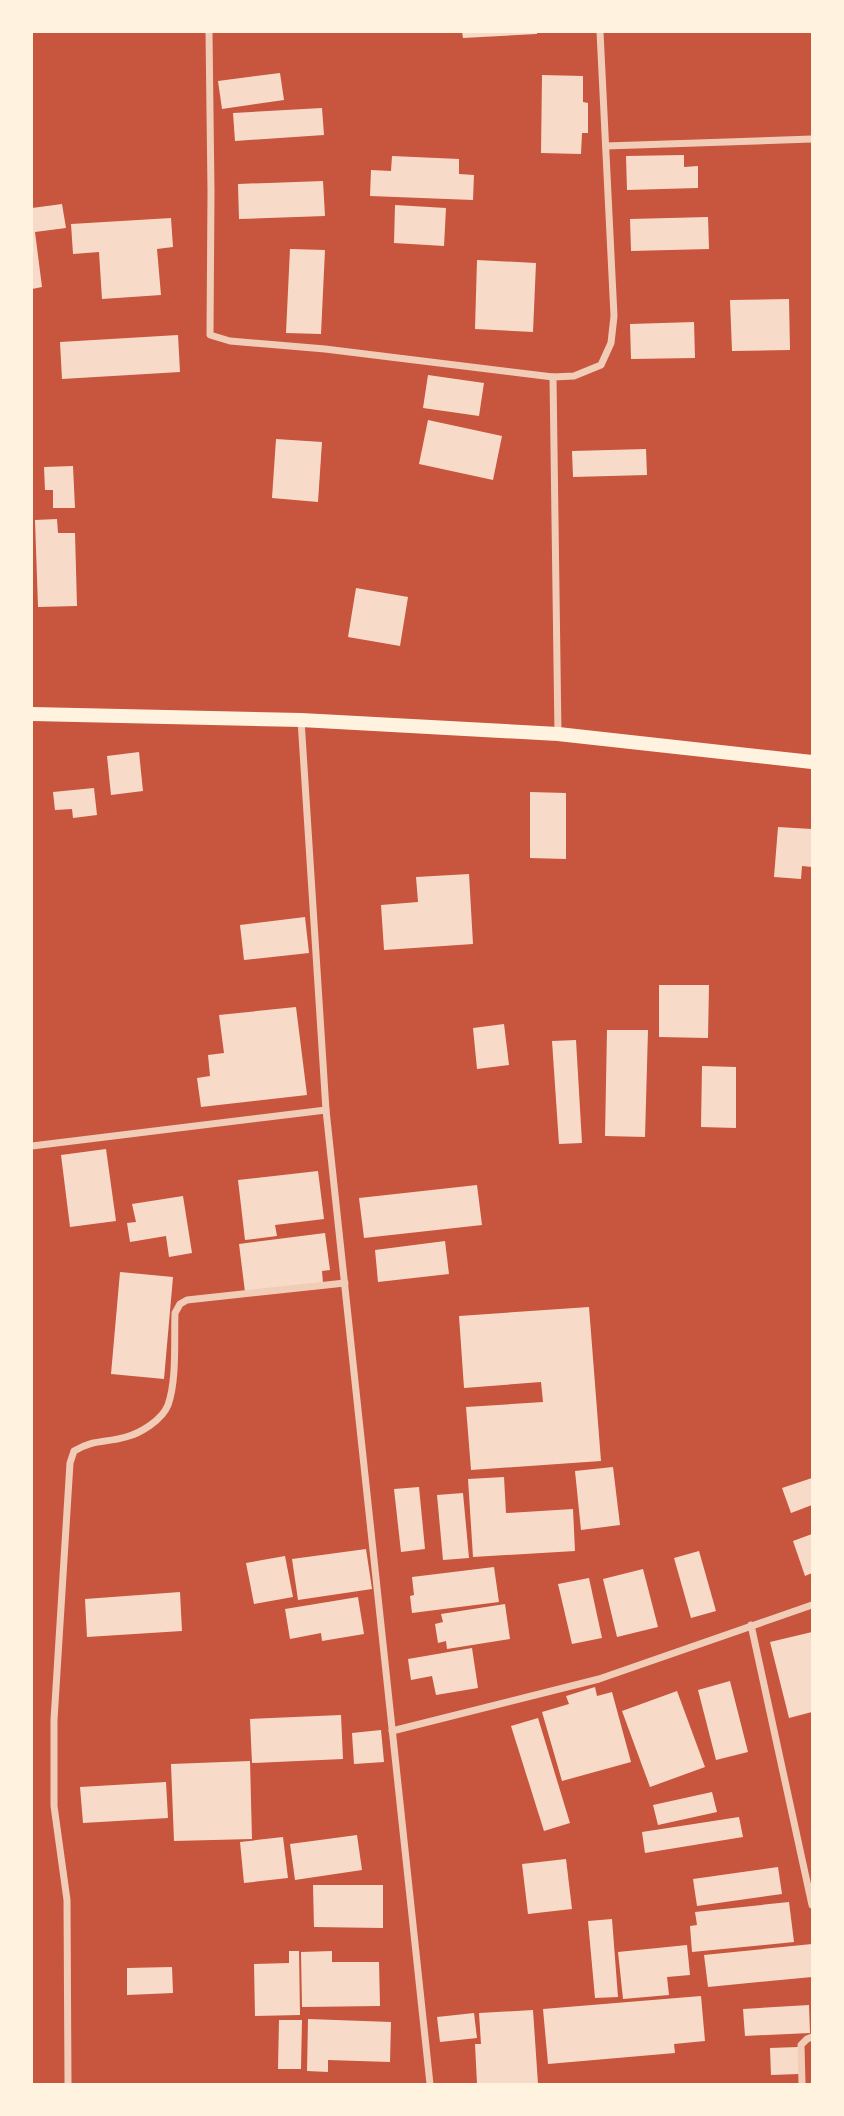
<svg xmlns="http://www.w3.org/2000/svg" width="844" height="2116" font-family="'Open Sans',sans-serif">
<rect width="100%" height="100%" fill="#c8553d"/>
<!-- building -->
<g fill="#f7dbc8">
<path d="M462 32H537V34L463 38Z"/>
<path d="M280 73 284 100 222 109 218 81Z"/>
<path d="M542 75 583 76V102L588 103V133H582L581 154 541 153Z"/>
<path d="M322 108 324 135 235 141 233 113Z"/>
<path d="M684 155V167L698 166V188L627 190 626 156Z"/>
<path d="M392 156 459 159V174L474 175 473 200 370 196 371 170 391 171Z"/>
<path d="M323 181 325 216 239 219 238 184Z"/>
<path d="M62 204 66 228 35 232 42 287 32 289V208Z"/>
<path d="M395 205 446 208 444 246 394 243Z"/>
<path d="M708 217 709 249 631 251 630 219Z"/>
<path d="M171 218 173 247 157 249 161 295 102 299 99 252 73 254 71 224Z"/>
<path d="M290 249 325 250 321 334 286 333Z"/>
<path d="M477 260 536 263 533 332 475 329Z"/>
<path d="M789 299 790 350 732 351 730 300Z"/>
<path d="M694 322 695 358 631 359 630 324Z"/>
<path d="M178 335 180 372 62 379 60 342Z"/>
<path d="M428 375 484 383 479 416 423 408Z"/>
<path d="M428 420 502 436 493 480 419 464Z"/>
<path d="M276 439 322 442 318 502 272 498Z"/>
<path d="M646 449 647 475 573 477 572 451Z"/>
<path d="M73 466 75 508H53V490H45L44 467Z"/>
<path d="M57 519 58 533H75L77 606 38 607 35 520Z"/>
<path d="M356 588 408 597 400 646 348 637Z"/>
<path d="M139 752 143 791 111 795 107 756Z"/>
<path d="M94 788 97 815 73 818 72 809 55 810 53 792Z"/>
<path d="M530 792 566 793V859L530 858Z"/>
<path d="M778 827 812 829V867L802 866 801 879 774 877Z"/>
<path d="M469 874 473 944 384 950 381 905 418 902 416 877Z"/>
<path d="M305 917 309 953 244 960 240 925Z"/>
<path d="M659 985H709L708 1038 659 1037Z"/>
<path d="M296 1007 307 1095 201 1107 197 1078 210 1076 208 1055 224 1053 219 1015Z"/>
<path d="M504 1024 509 1065 477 1069 473 1028Z"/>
<path d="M607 1030H648L645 1137 605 1136Z"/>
<path d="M576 1040 582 1143 559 1144 552 1041Z"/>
<path d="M702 1066 736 1067V1128L701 1127Z"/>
<path d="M106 1149 116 1221 70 1227 61 1155Z"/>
<path d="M318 1171 324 1219 275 1225 277 1236 245 1240 238 1180Z"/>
<path d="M477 1185 482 1225 364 1238 359 1198Z"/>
<path d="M183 1196 192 1253 169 1257 166 1236 130 1242 127 1223 136 1222 132 1204Z"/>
<path d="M325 1233 330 1270 322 1271 323 1283 245 1292 239 1244Z"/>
<path d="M445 1241 449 1274 378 1282 375 1250Z"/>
<path d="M120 1272 173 1277 164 1379 111 1374Z"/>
<path d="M589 1307 601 1461 471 1470 466 1407 543 1402 541 1382 464 1388 459 1316Z"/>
<path d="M613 1467 620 1525 581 1530 575 1471Z"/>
<path d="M504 1477 506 1513 573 1509 575 1551 473 1557 468 1479Z"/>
<path d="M812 1478V1505L791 1513 782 1488Z"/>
<path d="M419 1487 425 1549 401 1552 394 1489Z"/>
<path d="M463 1493 469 1558 443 1560 437 1495Z"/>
<path d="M812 1534V1573L805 1576 793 1541Z"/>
<path d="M366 1549 372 1589 298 1600 292 1559Z"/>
<path d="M699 1551 716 1611 691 1618 674 1558Z"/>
<path d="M285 1556 293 1597 254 1604 246 1563Z"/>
<path d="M494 1567 499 1602 412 1613 410 1596 414 1595 412 1577Z"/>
<path d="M643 1569 658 1627 617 1637 603 1579Z"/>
<path d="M589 1578 602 1638 572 1644 558 1584Z"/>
<path d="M180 1592 182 1631 87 1637 85 1599Z"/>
<path d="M358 1597 364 1634 322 1641 321 1633 290 1639 285 1609Z"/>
<path d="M505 1604 510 1639 447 1649 446 1641 438 1643 435 1624 443 1622 441 1614Z"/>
<path d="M812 1632V1712L789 1718 770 1642Z"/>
<path d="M472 1648 478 1688 436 1695 432 1676 411 1680 408 1659Z"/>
<path d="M730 1681 748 1752 716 1760 698 1690Z"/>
<path d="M595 1687 597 1696 612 1692 631 1762 562 1781 542 1712 569 1704 566 1696Z"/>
<path d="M677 1691 705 1767 650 1787 622 1711Z"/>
<path d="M341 1715 343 1759 252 1763 250 1719Z"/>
<path d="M538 1718 570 1823 544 1831 511 1726Z"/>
<path d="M381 1730 384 1762 354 1764 352 1733Z"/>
<path d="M250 1761 252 1839 174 1841 171 1764Z"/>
<path d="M166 1782 168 1818 83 1823 80 1787Z"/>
<path d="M712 1792 717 1812 658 1825 653 1805Z"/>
<path d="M739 1817 743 1837 645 1853 642 1832Z"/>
<path d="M357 1835 362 1870 295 1880 290 1844Z"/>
<path d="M283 1837 288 1878 244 1883 240 1842Z"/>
<path d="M566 1859 572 1909 528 1914 522 1864Z"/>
<path d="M778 1867 782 1894 697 1906 693 1879Z"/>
<path d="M313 1885H383V1928L314 1927Z"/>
<path d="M789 1902 794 1942 692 1952 690 1926 697 1925 695 1912Z"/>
<path d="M612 1919 618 1997 595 1998 588 1921Z"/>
<path d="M812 1944V1977L708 1987 704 1955Z"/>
<path d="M687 1945 690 1975 667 1977 669 1995 623 1999 618 1952Z"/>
<path d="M289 1951H299L300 2015 255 2016 254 1964 289 1963Z"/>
<path d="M332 1951V1962H379L380 2006 302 2007 301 1952Z"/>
<path d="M172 1967 173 1993 127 1995V1968Z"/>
<path d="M701 1996 705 2041 674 2044 675 2053 548 2064 543 2009Z"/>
<path d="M809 2005 810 2033 745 2036 743 2009Z"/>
<path d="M533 2010 538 2084H477L475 2044H481L479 2013Z"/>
<path d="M474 2013 477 2038 440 2042 437 2017Z"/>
<path d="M308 2019 391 2022 390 2062 328 2060V2072L307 2071Z"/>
<path d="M279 2020H302L301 2069H278Z"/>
<path d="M798 2047 799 2074 771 2075 770 2048Z"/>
</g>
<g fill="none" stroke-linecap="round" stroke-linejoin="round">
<!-- minor -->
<g stroke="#f1ccb7" stroke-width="7">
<path d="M209 32 211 192 210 335 230 341 325 349 553 377"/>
<path d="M606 146 812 139"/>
<path d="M301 720 326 1110 430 2084"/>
<path d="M558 734 553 377 574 376 601 365 611 343 614 316 600 32"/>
<path d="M32 1146 326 1110"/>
<path d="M751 1625 812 1905"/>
<path d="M392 1731 599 1679 812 1605"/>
<path d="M68 2084 67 1900 54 1806V1720L70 1463 74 1451C94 1439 105 1443 126 1437 141 1433 162 1420 168 1405 177 1380 174 1340 175 1313L180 1304 187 1300 345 1283"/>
<path d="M802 2084 801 2045 807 2039 812 2037"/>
</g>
<!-- secondary -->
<path stroke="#fff3e0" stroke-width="14" d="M32 714 301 720 558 734 812 762"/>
</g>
<!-- border -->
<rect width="844" height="2116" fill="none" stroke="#fff3e0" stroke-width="66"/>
</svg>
